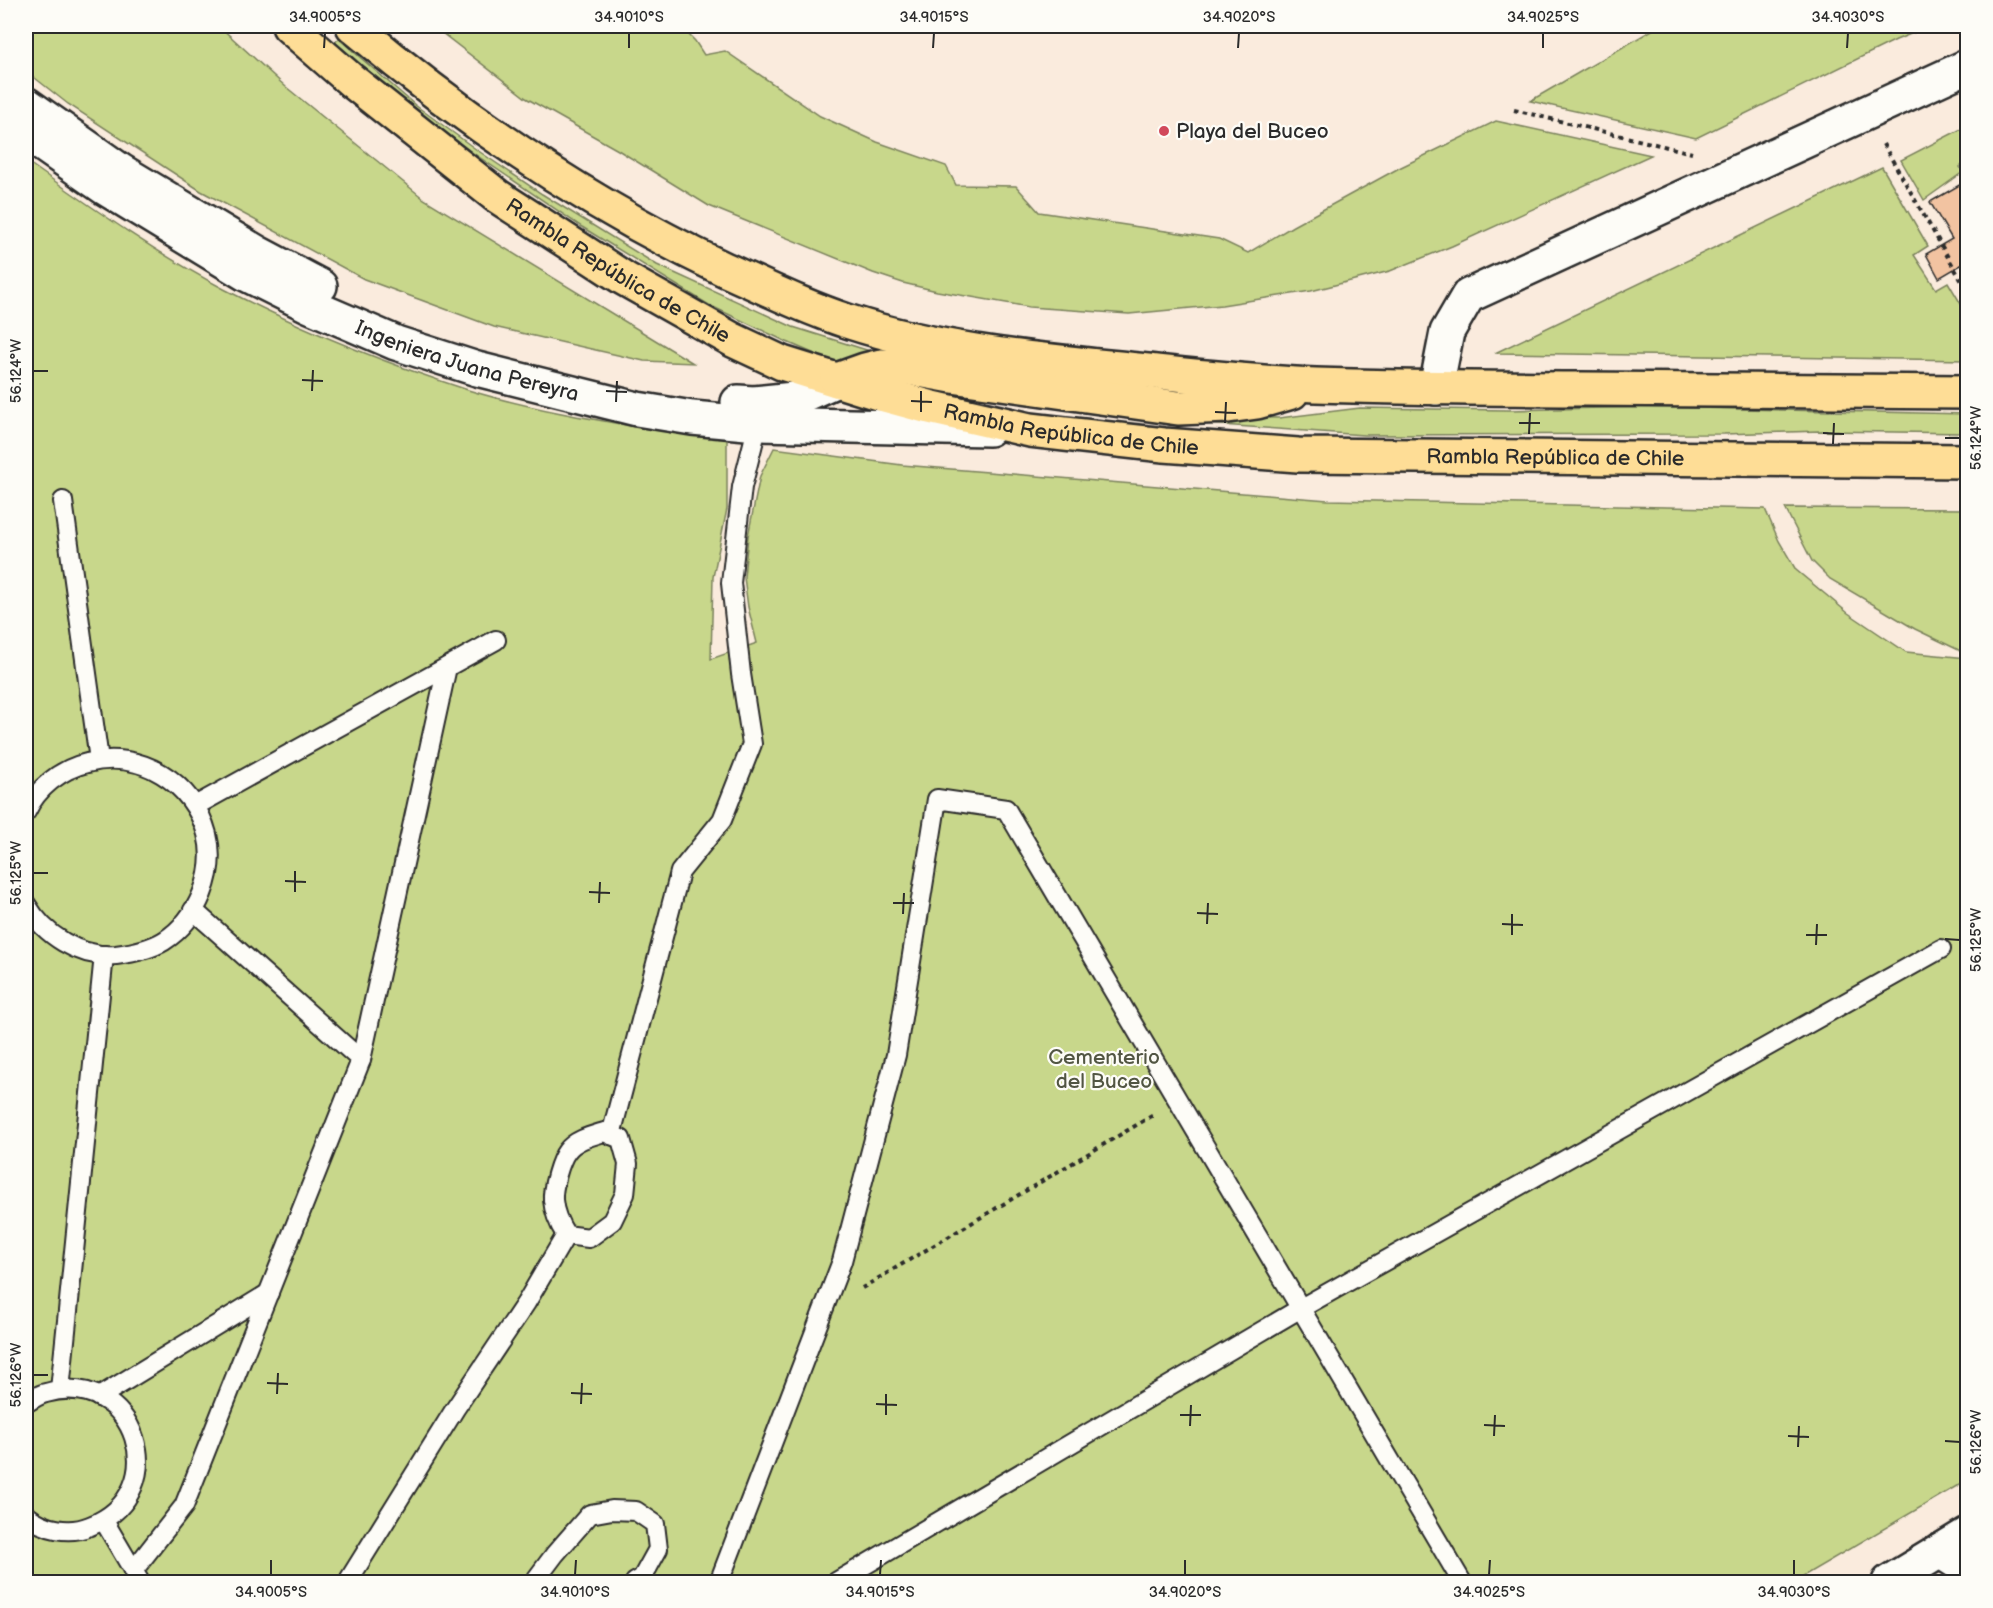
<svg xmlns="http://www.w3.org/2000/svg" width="1993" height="1608" font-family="'Balsamiq Sans',sans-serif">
<rect width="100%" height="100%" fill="#faebdd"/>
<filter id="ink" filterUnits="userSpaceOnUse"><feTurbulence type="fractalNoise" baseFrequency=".0167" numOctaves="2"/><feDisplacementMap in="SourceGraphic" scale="12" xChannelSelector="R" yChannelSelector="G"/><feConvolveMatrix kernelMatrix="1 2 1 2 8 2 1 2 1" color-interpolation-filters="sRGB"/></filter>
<g filter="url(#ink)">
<!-- green -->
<g fill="#c8d78b" stroke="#7a815b" stroke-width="1.5">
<path d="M26 26H219L286 87 424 199 693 363 644 361 494 327 364 279 201 191 68 104 26 71Z"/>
<path d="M433 26H680L695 41 704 55 725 51 820 116 877 142 946 166 956 185 1016 186 1039 212 1219 239 1248 253 1293 226 1399 168 1496 121 1651 155 1452 246 1390 271 1311 291 1222 305 1129 314 1029 307 937 291 903 283 873 273 709 206 618 150 526 98Z"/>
<path d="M1659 26H1930L1896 40 1696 138 1530 101Z"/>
<path d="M339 39 415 105 477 150 542 194 657 265 793 327 876 353 850 366 829 360 787 342 709 305 582 227 473 153 412 108 335 42Z"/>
<path d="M1967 126V161L1960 167 1963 172 1924 200 1901 160Z"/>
<path d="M26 161C90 206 154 252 224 289 299 328 387 364 468 390 527 408 590 419 650 429 676 433 702 433 727 435V509L713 577 711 659 757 643 748 607 744 577 748 536 760 476 774 448 902 465 1328 500 1765 509 1779 541 1796 570 1848 613 1906 652 1967 658V1480L1793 1582H26Z"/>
<path d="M1882 167 1928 246 1914 255 1936 289 1948 282 1967 314V360L1495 353Z"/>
<path d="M918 386 1176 417 1279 418 1360 408 1509 410 1653 407 1967 414 1968 433 1821 431 1724 434 1364 435 1162 421 1094 413 979 397Z"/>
<path d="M1785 508 1967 509V654L1915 629 1830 579 1812 561Z"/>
</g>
<!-- building -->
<path fill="#f2c3a1" stroke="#2b2b2b" stroke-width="1.5" d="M1968 180V253L1966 255 1968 261 1939 278 1926 254 1952 239 1930 202Z"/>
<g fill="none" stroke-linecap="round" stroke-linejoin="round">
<defs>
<g id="service">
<path d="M63 501 99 760"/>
<path d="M195 806 496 640"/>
<path d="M26 812C37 788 61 769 87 763 140 749 193 782 207 834 217 873 198 919 164 941 149 950 132 953 116 955 79 958 44 935 26 904"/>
<path d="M193 910 361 1060"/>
<path d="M604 1132 621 1139 628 1164 625 1194 612 1221 589 1238 566 1235C559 1224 554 1213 553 1200 552 1188 560 1160 567 1151 575 1140 591 1136 604 1132Z"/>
<path d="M611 1135 680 872 722 820 752 744 741 674 731 583 742 487 758 424"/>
<path d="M60 1390 104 955"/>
<path d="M99 1397 269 1293"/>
<path d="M26 1403C32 1400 39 1394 46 1393 135 1368 177 1492 90 1526 68 1535 44 1529 26 1515"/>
<path d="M104 1521 140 1582"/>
<path d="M133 1571 184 1506 361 1060 447 667"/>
<path d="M349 1582 350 1578 455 1409 526 1303 566 1235"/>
<path d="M534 1582 555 1554 590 1514 612 1510 636 1511 655 1524 658 1549 642 1578 635 1582"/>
<path d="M719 1582 842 1261 896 1055 937 799 1006 809 1462 1582"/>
<path d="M836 1582 1301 1308 1941 949"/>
</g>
<g id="minor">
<path d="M1436 388 1447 332 1468 296 1968 66"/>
<path d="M1940 1551 1968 1569"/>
<path d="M1889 1582 1968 1534"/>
</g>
<g id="secondary">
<path d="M26 104 121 171 256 252 320 286"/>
<path id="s1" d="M26 133 105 188 246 274 308 305 396 343 477 369 637 409 692 418 758 424 989 429"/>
<path d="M738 402 754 403 794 399 837 380"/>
</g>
<g id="primary">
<path id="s2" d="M289 26 352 81 497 196 625 279 733 340 782 363 881 394 929 407 1030 430 1065 434 1164 445 1298 455 1968 461"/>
<path d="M353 26C466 122 590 205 724 269 766 288 807 308 850 322 942 352 1041 360 1137 370 1197 376 1257 383 1316 385 1405 388 1494 388 1582 389 1710 390 1839 391 1968 392"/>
<path d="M837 380 865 370 881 366H897L952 376 1178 408 1228 406 1257 402 1292 392"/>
</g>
</defs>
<!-- service casing -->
<use href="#service" stroke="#2b2b2b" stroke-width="22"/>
<!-- minor casing -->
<use href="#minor" stroke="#2b2b2b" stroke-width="38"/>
<!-- secondary casing -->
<use href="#secondary" stroke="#2b2b2b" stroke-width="38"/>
<!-- primary casing -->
<use href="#primary" stroke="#2b2b2b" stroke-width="38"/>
<!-- path -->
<g stroke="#2b2b2b" stroke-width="4" stroke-dasharray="4.5 4.5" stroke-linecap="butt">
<path d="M1514 110 1692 153"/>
<path d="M1883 144 1968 292"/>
<path d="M862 1288 1155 1114"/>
</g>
<!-- service -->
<use href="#service" stroke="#fdfcf7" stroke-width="18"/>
<!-- minor -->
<use href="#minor" stroke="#fdfcf7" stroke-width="33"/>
<!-- secondary -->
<use href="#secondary" stroke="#fdfcf7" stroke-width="33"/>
<!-- primary -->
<use href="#primary" stroke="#fedd96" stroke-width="33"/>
</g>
</g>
<!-- ticks -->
<path fill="none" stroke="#2b2b2b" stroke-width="2" d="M324 48 325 33M629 48V33M933 48 934 33M1238 48 1239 33M1543 48V33M1847 48 1848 33M33 371H48M302 380 323 381M312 391 313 370M606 391 627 392M911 401 932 402M616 402 617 381M921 412V391M1215 412 1236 413M1225 423 1226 402M1519 423H1540M1823 433 1844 434M1529 434 1530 413M1945 438H1960M1833 444 1834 423M33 873H48M285 881 306 882M295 892V871M589 892 610 893M599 903 600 882M893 903H914M1197 913 1218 914M903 914 904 893M1207 924 1208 903M1502 924 1523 925M1512 935V914M1806 935H1827M1945 939 1960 940M1816 945 1817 924M33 1375H48M267 1383 288 1384M571 1393 592 1394M277 1394 278 1373M581 1404 582 1383M876 1404 897 1405M886 1415V1394M1180 1415H1201M1484 1425 1505 1426M1190 1426 1191 1405M1494 1436 1495 1415M1788 1436 1809 1437M1945 1441 1960 1442M1798 1447 1799 1426M271 1575V1560M575 1575 576 1560M880 1575 881 1560M1185 1575V1560M1489 1575 1490 1560M1794 1575V1560"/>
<!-- markers -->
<circle fill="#d1495b" stroke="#fdfcf7" stroke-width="2" cx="1164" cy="131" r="6"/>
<g text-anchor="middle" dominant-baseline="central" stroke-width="4.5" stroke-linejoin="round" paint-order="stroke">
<!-- poi labels -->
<g font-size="21" fill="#2b2b2b" stroke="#fdfcf7" text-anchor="start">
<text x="1176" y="131">Playa del Buceo</text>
</g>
<!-- street labels -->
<g font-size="21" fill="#2b2b2b" stroke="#fdfcf7">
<text stroke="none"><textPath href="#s2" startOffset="411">Rambla República de Chile</textPath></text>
<text stroke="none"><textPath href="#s1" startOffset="500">Ingeniera Juana Pereyra</textPath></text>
<text stroke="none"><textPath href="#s2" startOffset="897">Rambla República de Chile</textPath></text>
<text stroke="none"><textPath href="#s2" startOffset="1383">Rambla República de Chile</textPath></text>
</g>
<!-- park labels -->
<g font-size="21" fill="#525643" stroke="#fdfcf7">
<text x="1104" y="1057">Cementerio<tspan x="1104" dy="24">del Buceo</tspan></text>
</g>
</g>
<!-- margin -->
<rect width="1993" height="1608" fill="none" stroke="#fdfcf7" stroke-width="66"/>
<rect x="33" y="33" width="1927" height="1542" fill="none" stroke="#2b2b2b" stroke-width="2"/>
<g font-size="15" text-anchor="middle" fill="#2b2b2b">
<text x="325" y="22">34.9005°S</text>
<text x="629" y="22">34.9010°S</text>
<text x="934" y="22">34.9015°S</text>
<text x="1239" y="22">34.9020°S</text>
<text x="1543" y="22">34.9025°S</text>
<text x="1848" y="22">34.9030°S</text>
<text transform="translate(16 371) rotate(-90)" y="5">56.124°W</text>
<text transform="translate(1976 438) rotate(-90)" y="5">56.124°W</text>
<text transform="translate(16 873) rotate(-90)" y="5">56.125°W</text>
<text transform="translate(1976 940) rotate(-90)" y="5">56.125°W</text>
<text transform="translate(16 1375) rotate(-90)" y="5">56.126°W</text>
<text transform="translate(1976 1442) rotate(-90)" y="5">56.126°W</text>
<text x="271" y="1597">34.9005°S</text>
<text x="575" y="1597">34.9010°S</text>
<text x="880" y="1597">34.9015°S</text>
<text x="1185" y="1597">34.9020°S</text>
<text x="1489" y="1597">34.9025°S</text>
<text x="1794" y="1597">34.9030°S</text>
</g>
</svg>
